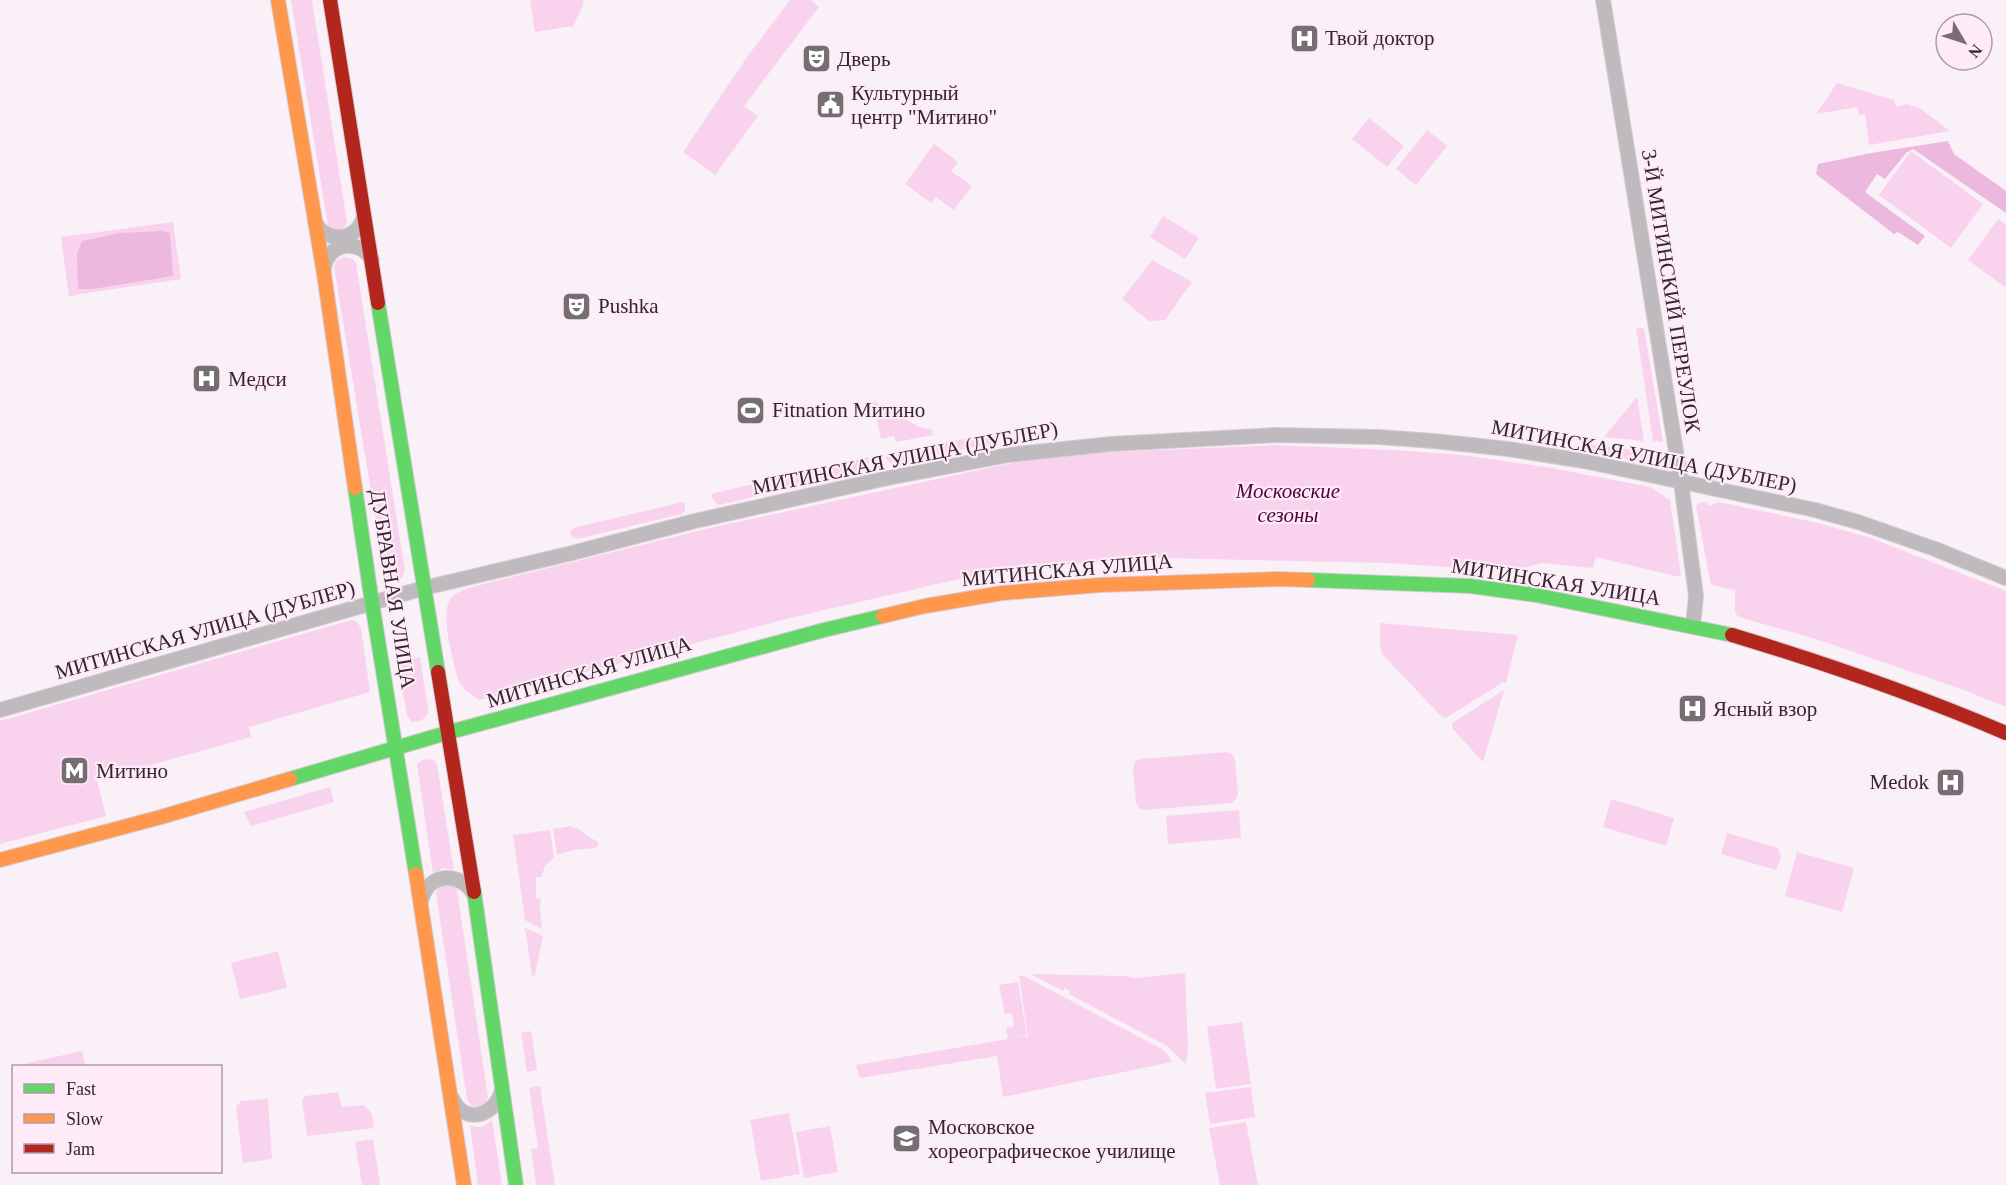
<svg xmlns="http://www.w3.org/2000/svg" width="2006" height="1185" font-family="'Times New Roman',serif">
<rect width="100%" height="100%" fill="#faf0f7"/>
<!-- green -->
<g fill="#f9d3ed">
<path d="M291 0H312L347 222 341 231H337L328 226Z"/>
<path d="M530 0H583V5L573 26 535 32Z"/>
<path d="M790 0H811L819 7 744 106 758 116 715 175 683 152 747 57Z"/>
<path d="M1837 83 1894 100 1896 107 1907 104 1921 109 1950 131 1869 145 1865 114 1859 115 1858 107 1816 114Z"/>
<path d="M1369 118 1404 146 1387 167 1352 139Z"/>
<path d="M1427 130 1447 146 1416 185 1396 169Z"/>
<path d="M934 144 958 162 951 171 972 186 954 210 936 197 931 203 905 184Z"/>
<path d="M1911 151 1983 204 1951 248 1879 195Z"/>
<path d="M1163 216 1199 238 1185 259 1150 237Z"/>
<path d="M1998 219 2006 225V286L2005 287 1968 260Z"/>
<path d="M173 222 181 279 80 294 69 297 61 237Z"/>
<path d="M344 257 353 259 356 263 405 571 402 578 395 581 385 576 334 267 336 261Z"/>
<path d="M1152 260 1192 282 1165 320 1149 321 1122 299Z"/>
<path d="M1636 328H1644L1663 442 1653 441Z"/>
<path d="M1637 397 1644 441 1604 437Z"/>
<path d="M873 401 919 427 932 429 933 435 896 442 894 436 881 439Z"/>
<path d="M990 434 996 437 997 443 890 463 886 459V454L889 453Z"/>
<path d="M1588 444 1643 451 1644 462 1593 454 1589 450Z"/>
<path d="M1275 445 1393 450 1462 455 1551 468 1650 487 1670 500 1681 576H1672L1671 575 1596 557 1593 568 1542 563 1511 571 1387 563 1161 558 1075 564 972 576 790 618 488 698 479 700 465 690 459 682C454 665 439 612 451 598 455 593 462 591 468 588L714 527 1016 462 1111 452Z"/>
<path d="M868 457 869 463 865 470 719 505 714 502 711 494Z"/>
<path d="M683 502 685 504V510L682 514 577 539 572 537 570 532 573 528Z"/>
<path d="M1707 502 1708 506 1719 502 1814 522 1871 538 2006 591V707L1964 690 1816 639 1739 617 1735 613V590L1711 585 1696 506 1699 503Z"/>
<path d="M351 620 357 622 361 628 370 692 249 727 251 737 97 780 106 816 0 844V721Z"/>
<path d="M1380 623 1518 635 1506 683H1502L1446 718 1442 717 1382 654 1380 644Z"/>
<path d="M420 657 428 709V714L422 720 412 722 407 716 398 663Z"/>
<path d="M1504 690 1483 762 1452 728V723Z"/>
<path d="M1227 752 1232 754 1235 760 1238 794 1236 799 1231 803 1144 810 1139 808 1136 803 1133 768 1135 762 1140 759Z"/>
<path d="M428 759 435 761 437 765 454 870 443 868 433 873 417 764 422 760Z"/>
<path d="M330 787 334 802 251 826 244 812Z"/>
<path d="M1611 799 1674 818 1666 846 1603 827Z"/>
<path d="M1239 810 1241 838 1168 844 1166 816Z"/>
<path d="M571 826 578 829 599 843 596 848 573 850 557 855 553 829Z"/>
<path d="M550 830 554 857 545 866 541 877H536V898L541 899 540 908 542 929 525 920 513 835Z"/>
<path d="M1727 833 1778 848 1781 858 1776 870 1721 854Z"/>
<path d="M1797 852 1854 868 1842 912 1785 896Z"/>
<path d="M445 885 454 887 457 890 488 1097C485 1104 479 1109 471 1105L467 1099 436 893 439 888Z"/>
<path d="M525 928 543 936 535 975 532 976Z"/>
<path d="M278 951 287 988 240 999 231 963Z"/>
<path d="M1185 973 1188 1048 1186 1064 1167 1046 1069 994 1070 991 1065 988 1063 991 1031 974 1123 976 1135 978Z"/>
<path d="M1019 976H1024L1162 1049 1167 1053 1172 1062 1003 1097 997 1056 860 1078 856 1065 1008 1039 1006 1028 1014 1026 1012 1013 1005 1014 999 985 1018 982 1027 1035 1017 1037 1028 1036Z"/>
<path d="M1242 1022 1251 1084 1216 1089 1207 1027Z"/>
<path d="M531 1031 537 1070 527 1072 521 1033Z"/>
<path d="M82 1051 85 1066H27V1063Z"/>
<path d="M540 1086 555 1185H536L531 1149 538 1148 529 1088Z"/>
<path d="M1251 1087 1255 1117 1210 1124 1205 1093Z"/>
<path d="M338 1092 342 1107 364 1105 372 1114 374 1128 307 1136 302 1100 305 1096Z"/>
<path d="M268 1099 272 1159 243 1163 236 1107 241 1101Z"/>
<path d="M789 1113 800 1174 761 1181 750 1120Z"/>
<path d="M492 1119 502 1185H478L470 1125C478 1129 487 1126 492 1119Z"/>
<path d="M1246 1122 1258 1185H1220L1209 1128Z"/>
<path d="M830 1126 838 1172 804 1178 796 1132Z"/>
<path d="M373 1139 380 1185H362L355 1142Z"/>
</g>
<!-- forest -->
<g fill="#edb8dd">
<path d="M1948 141 1954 154 2006 191V213L1913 149 1906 153 1885 179 1877 174 1865 192 1925 236 1918 245 1898 232 1894 234 1816 174 1818 164 1871 153Z"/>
<path d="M161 231 170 233 173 276 93 289H78L77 254 82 241 120 233Z"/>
</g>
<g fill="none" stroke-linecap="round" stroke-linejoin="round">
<defs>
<g id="street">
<path d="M1603 0 1681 482 1696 596 1693 625"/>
<path d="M315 222C327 245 359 241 364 215"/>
<path d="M324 269C327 243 359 237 372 260"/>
<path d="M0 710 424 588 568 554 695 521 883 479 1008 455 1111 444 1275 435 1378 437 1434 441 1508 449 1584 461 1815 510 1858 522 1935 549 2006 578"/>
<path d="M421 902C427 872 461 870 475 896"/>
<path d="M452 1098C465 1126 495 1116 502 1090"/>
</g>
<g id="fast">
<path d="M378 303 438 672"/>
<path d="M355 488 372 603 416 874"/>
<path d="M1308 580 1470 586 1536 595 1732 635"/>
<path d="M290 779 450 732 824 630 883 616"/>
<path d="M474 892 516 1185"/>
</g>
<g id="slow">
<path d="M278 0 324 274 355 488"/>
<path d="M883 616 925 606 1002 593 1100 585 1278 579 1308 580"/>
<path d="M0 860 161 817 290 779"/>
<path d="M416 874 464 1185"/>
</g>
<g id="jam">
<path d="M330 0 378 303"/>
<path d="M1732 635C1825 663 1917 695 2006 733"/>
<path d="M438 672 474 892"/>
</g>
</defs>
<!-- street casing -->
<use href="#street" stroke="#d5cdd2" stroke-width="16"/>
<!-- fast casing -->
<use href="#fast" stroke="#d5cdd2" stroke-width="16"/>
<!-- slow casing -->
<use href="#slow" stroke="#d5cdd2" stroke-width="16"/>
<!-- jam casing -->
<use href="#jam" stroke="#d5cdd2" stroke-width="16"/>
<!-- street -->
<use href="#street" stroke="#bebabd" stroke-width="14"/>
<!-- fast -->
<use href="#fast" stroke="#63d668" stroke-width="14"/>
<!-- slow -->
<use href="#slow" stroke="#ff974d" stroke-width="14"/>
<!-- jam -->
<use href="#jam" stroke="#b3261e" stroke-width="14"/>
</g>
<!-- icons -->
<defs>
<symbol id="hospital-square" viewBox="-11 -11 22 22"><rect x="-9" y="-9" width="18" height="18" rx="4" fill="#776e74" stroke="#ffebf8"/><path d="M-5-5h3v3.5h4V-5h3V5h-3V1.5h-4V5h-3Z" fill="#fff"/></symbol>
<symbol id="theatre-square" viewBox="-11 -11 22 22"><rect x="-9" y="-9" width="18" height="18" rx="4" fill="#776e74" stroke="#ffebf8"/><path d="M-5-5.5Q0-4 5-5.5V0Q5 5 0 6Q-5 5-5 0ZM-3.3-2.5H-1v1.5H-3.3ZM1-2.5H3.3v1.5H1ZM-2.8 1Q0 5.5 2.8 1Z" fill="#fff"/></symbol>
<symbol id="civic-square" viewBox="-11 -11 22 22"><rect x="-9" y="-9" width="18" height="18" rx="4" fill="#776e74" stroke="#ffebf8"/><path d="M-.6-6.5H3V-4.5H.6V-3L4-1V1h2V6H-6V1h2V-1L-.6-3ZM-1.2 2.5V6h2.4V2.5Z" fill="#fff"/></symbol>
<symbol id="stadium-square" viewBox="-11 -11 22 22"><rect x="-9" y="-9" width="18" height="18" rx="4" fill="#776e74" stroke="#ffebf8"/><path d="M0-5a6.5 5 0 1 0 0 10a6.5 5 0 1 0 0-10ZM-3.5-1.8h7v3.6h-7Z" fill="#fff"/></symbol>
<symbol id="metro-square" viewBox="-11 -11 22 22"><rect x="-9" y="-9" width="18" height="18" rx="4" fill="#776e74" stroke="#ffebf8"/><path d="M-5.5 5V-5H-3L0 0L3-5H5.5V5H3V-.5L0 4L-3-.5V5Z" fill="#fff"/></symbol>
<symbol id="university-square" viewBox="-11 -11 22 22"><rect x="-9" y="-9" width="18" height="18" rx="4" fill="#776e74" stroke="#ffebf8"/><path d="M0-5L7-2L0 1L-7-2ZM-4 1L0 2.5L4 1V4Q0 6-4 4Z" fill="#fff"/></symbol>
</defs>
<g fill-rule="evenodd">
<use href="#hospital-square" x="1288" y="22" width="33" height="33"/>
<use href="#theatre-square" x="800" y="42" width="33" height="33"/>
<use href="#civic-square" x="814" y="88" width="33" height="33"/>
<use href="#theatre-square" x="560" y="290" width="33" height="33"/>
<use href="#hospital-square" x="190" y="362" width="33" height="33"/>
<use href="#stadium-square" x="734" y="394" width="33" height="33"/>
<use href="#hospital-square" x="1676" y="692" width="33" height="33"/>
<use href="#metro-square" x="58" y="754" width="33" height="33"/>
<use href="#hospital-square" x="1934" y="766" width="33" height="33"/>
<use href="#university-square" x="890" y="1122" width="33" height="33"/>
</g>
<g text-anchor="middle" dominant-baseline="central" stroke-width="4.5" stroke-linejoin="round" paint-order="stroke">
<!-- poi labels -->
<g font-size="21" fill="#31282e" stroke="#ffebf8" text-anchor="start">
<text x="1325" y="38">Твой доктор</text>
<text x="837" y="59">Дверь</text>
<text x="851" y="93">Культурный<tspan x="851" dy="24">центр "Митино"</tspan></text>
<text x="598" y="306">Pushka</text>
<text x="228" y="379">Медси</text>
<text x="772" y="410">Fitnation Митино</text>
<text x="1713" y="709">Ясный взор</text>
<text x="96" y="771">Митино</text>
<text x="1929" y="782" text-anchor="end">Medok</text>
<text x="928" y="1127">Московское<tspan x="928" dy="24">хореографическое училище</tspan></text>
</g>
<!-- street labels -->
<g font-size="21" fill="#31282e" stroke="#ffebf8">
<text transform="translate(1671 291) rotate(81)">3-Й МИТИНСКИЙ ПЕРЕУЛОК</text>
<text transform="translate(1644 456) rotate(11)">МИТИНСКАЯ УЛИЦА (ДУБЛЕР)</text>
<text transform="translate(905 458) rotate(-11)">МИТИНСКАЯ УЛИЦА (ДУБЛЕР)</text>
<text transform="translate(1067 570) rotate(-5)">МИТИНСКАЯ УЛИЦА</text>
<text transform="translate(1556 582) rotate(9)">МИТИНСКАЯ УЛИЦА</text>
<text transform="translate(393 589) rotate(81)">ДУБРАВНАЯ УЛИЦА</text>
<text transform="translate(205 630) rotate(-16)">МИТИНСКАЯ УЛИЦА (ДУБЛЕР)</text>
<text transform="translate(589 672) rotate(-16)">МИТИНСКАЯ УЛИЦА</text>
</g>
<!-- park labels -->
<g font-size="21" font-style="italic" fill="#4f003f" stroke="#ffebf8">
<text x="1288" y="491">Московские<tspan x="1288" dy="24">сезоны</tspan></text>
</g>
</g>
<!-- legend -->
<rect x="12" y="1065" width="210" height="108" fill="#ffebf8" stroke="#ad9da7" stroke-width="1.5"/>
<rect x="24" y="1084" width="30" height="9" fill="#63d668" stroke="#ad9da7" stroke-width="1.5"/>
<text x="66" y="1095" font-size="18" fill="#31282e">Fast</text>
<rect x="24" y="1114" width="30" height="9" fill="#ff974d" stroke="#ad9da7" stroke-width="1.5"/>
<text x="66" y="1125" font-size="18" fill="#31282e">Slow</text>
<rect x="24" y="1144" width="30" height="9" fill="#b3261e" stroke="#ad9da7" stroke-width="1.5"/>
<text x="66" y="1155" font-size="18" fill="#31282e">Jam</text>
<!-- north arrow -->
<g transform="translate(1964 42) rotate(129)"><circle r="28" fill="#ffebf8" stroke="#ad9da7" stroke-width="1.5"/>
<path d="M0-4.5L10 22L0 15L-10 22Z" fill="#776e74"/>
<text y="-9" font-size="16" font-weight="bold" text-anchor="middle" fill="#31282e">N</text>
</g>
</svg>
